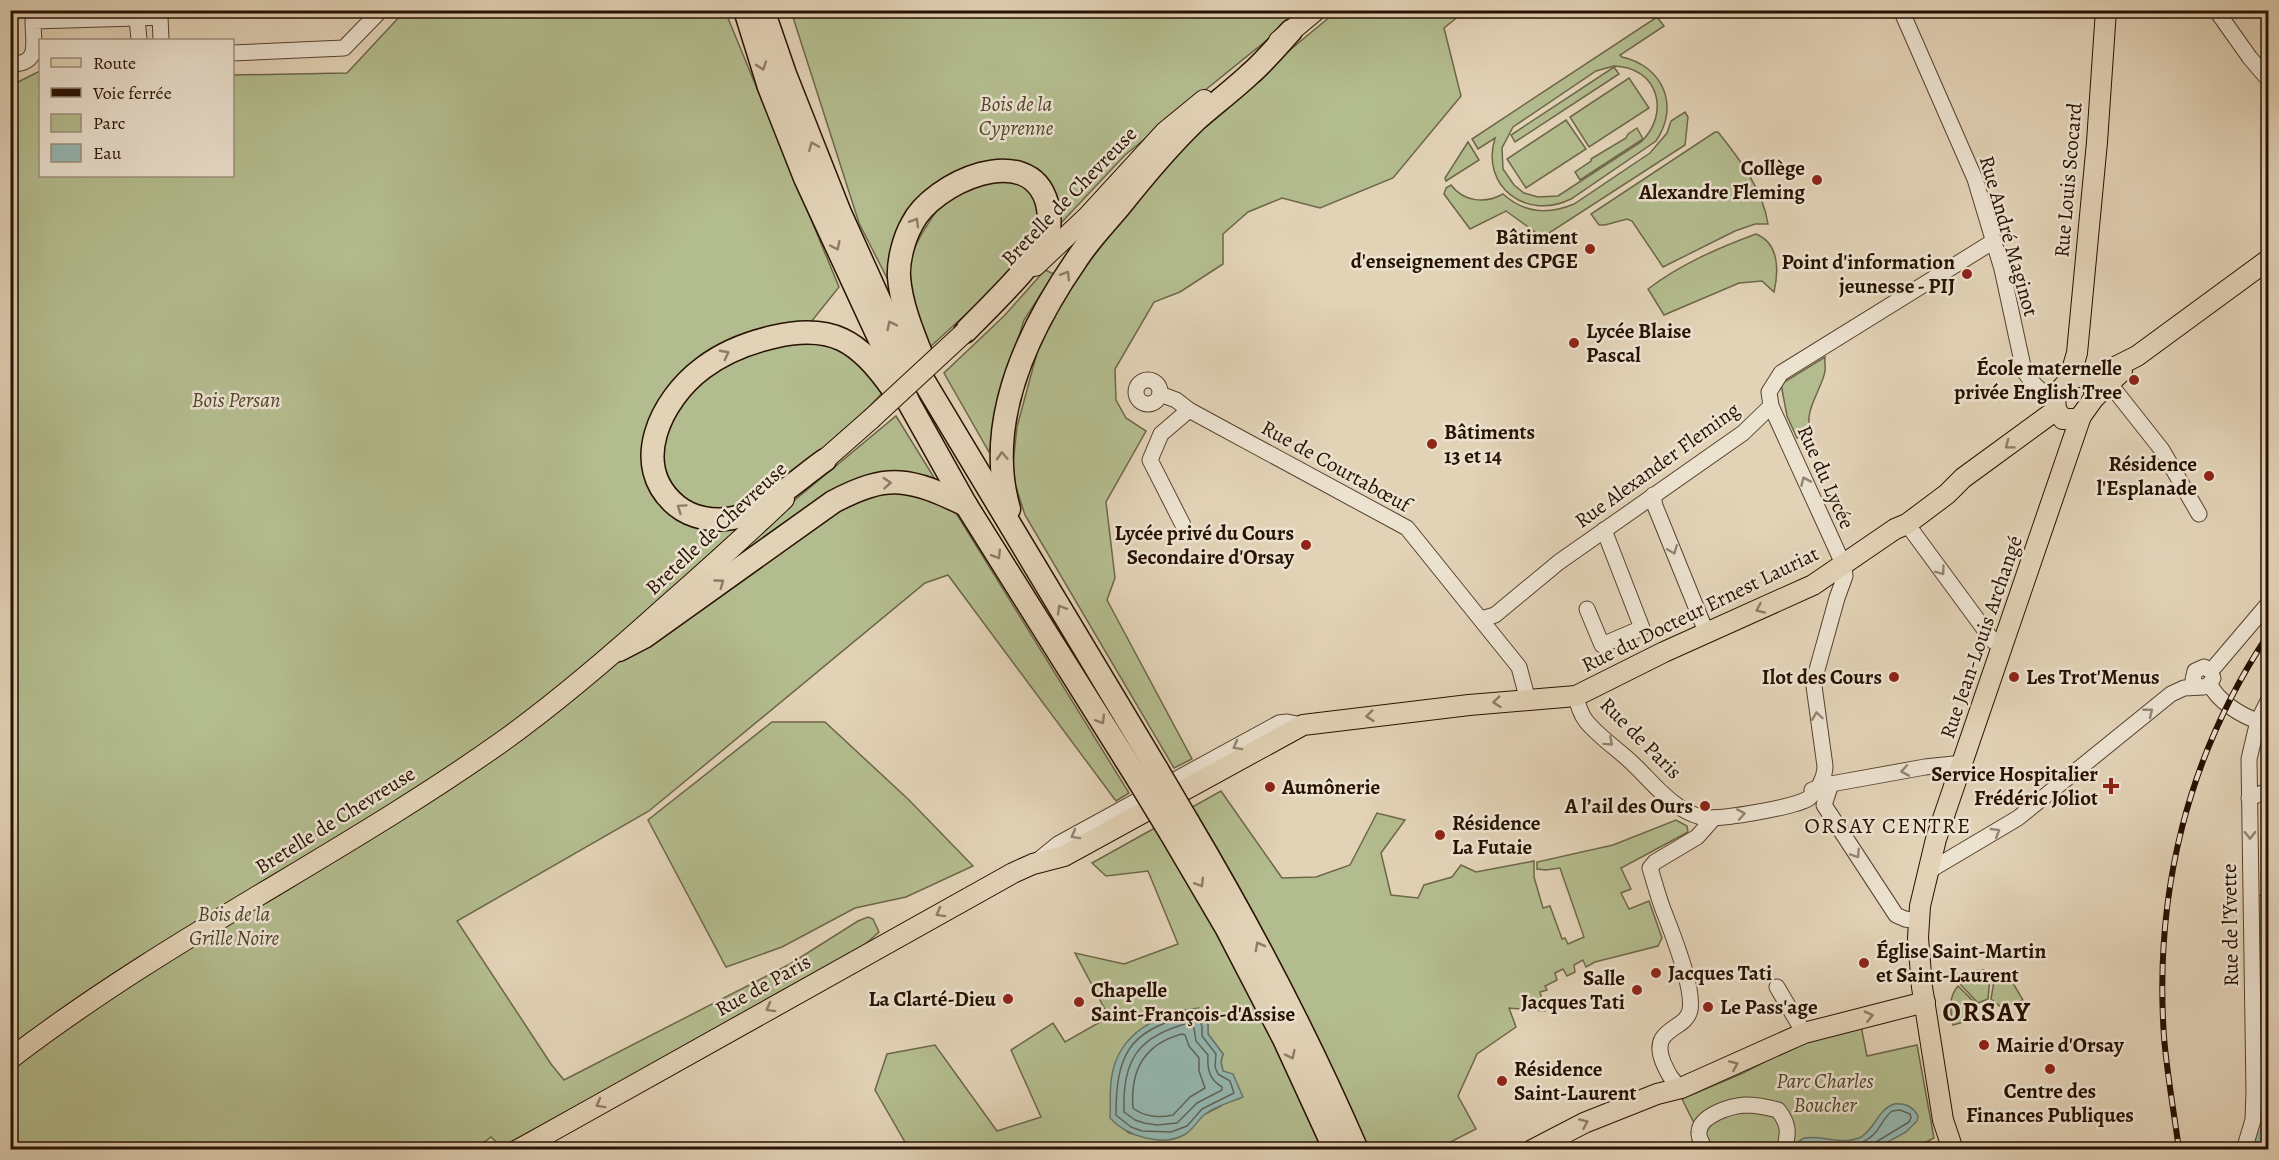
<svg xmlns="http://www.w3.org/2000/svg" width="2279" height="1160" font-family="Alegreya,serif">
<rect width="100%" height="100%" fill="#e2d2b6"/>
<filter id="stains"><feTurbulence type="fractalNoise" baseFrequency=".00333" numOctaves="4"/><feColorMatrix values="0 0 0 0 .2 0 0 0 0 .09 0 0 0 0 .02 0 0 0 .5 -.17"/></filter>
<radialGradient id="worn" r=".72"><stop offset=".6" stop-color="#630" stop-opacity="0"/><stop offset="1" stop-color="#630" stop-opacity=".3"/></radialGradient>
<!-- green -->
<g fill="#b3bc8e" stroke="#6d6648" stroke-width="1.5" fill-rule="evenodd">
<path d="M402 11H725L839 287 807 327 735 342 644 445 684 519 754 534 896 416 1129 793 1116 801 948 575 925 583 649 811 457 921 551 1064 564 1080 790 964 858 921 868 917 873 919 879 932 861 948 750 1012 501 1147 491 1137 474 1150 11 1149 10 86 40 71V176H232L233 75 347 73 402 14Z"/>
<path d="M791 11H1303L1125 155 1063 221 1037 242 1010 274 930 347C923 329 913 309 909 289 903 253 928 224 947 196L932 188 889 282 859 223Z"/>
<path d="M1337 11H1465L1444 28 1461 96 1393 178 1320 208 1282 198 1248 212 1223 234V264L1180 292 1154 302 1115 369 1116 400 1126 418 1146 431 1106 502 1115 578 1107 600 1192 759 1174 768 1025 515 1014 481 1013 464 1017 427 1038 349 1055 312 1089 262 1160 171 1204 121Z"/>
<path d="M1657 17 1664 26 1620 55 1622 57C1663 66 1680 106 1656 141L1571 199C1527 221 1480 187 1495 138L1478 149 1472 139ZM1614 66C1658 67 1671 113 1641 142L1558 196 1538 197 1524 193 1514 185 1503 169 1502 148 1513 127 1596 71Z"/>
<path d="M1614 67 1619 74 1515 142 1511 135Z"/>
<path d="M1629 78 1649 108 1589 147 1570 117Z"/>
<path d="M1685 112 1688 117 1685 145 1546 235 1538 234 1506 211 1470 229 1444 194 1446 188 1451 185C1464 202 1485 204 1503 194 1524 213 1548 215 1574 204L1650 153 1667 133 1671 121Z"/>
<path d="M1566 120 1586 149 1526 188 1507 159Z"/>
<path d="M1637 128 1643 139 1580 180 1575 172 1591 161V159L1626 138 1628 134Z"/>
<path d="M1715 132H1718C1739 158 1763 190 1768 224H1755L1735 231 1663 267 1632 221 1627 219 1605 225H1599L1591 214Z"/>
<path d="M1468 142 1479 160 1446 181 1445 178Z"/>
<path d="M1756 234C1779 243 1779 270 1774 292L1762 281 1739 283 1664 315 1648 289C1681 264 1718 248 1756 234Z"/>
<path d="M1045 270 1054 274 1024 320 1012 358 989 452 944 373 1004 316Z"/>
<path d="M813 342 847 351 883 392C848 431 796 477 749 501 743 504 736 509 729 510 710 512 693 508 680 493 675 488 668 482 666 476 648 427 697 377 738 357 760 346 788 344 813 342Z"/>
<path d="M1825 357C1824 362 1826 366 1825 371 1823 387 1802 413 1811 431L1797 438 1787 416 1781 384Z"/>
<path d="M772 722H825L908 799 973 866 906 897 855 908 782 947 726 967 648 820Z"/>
<path d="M1221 791 1282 878 1316 877 1350 865 1377 813 1405 820 1381 853 1391 895 1418 898 1424 885 1452 877 1461 865 1476 872 1534 861V877L1543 908 1550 906 1561 936 1562 939 1565 938 1568 944 1584 937 1560 868 1546 870 1537 869V862L1613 845 1676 820 1687 826 1688 832 1621 868 1631 889 1621 893 1629 909 1649 901 1662 938 1658 946 1595 962 1586 967 1583 960 1574 965 1575 972 1567 976 1563 969 1555 973 1557 980 1545 986 1547 990 1540 992 1545 1011 1509 1008 1516 1027 1477 1054 1458 1096 1476 1129 1437 1149H909L875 1090 887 1054 935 1045 997 1131 1041 1117 1011 1050 1053 1023 1065 1042 1109 1017 1075 953 1124 964 1178 944 1148 871 1106 876 1092 863ZM1186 1010 1208 1025V1034L1223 1054 1221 1062 1223 1072 1227 1074 1221 1106 1156 1139 1129 1133 1111 1118C1109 1055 1123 1026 1186 1010Z"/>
<path d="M2268 893V1136L2262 1081 2258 896Z"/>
<path d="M1977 970H1984L1990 976 1988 999 1978 1003 1960 984 1968 974Z"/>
<path d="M1995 975 2013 983 2023 1000 2002 1008 1991 999Z"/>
<path d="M1958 986 1975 1003 1971 1011V1020L1953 1025C1950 1010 1948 998 1958 986Z"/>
<path d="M1861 1026 1867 1056 1917 1045 1934 1138 1912 1149H1707L1682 1099 1743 1073 1805 1041Z"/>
</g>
<!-- water -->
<g fill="#95b7b1" stroke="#69756b" stroke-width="1.5">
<path d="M1199 1008 1208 1025V1034L1223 1054 1221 1062 1223 1071 1233 1074 1243 1097C1231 1102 1215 1106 1204 1115 1197 1121 1193 1130 1184 1135 1162 1147 1126 1136 1110 1118 1111 1103 1109 1089 1112 1075 1119 1033 1160 1012 1199 1008Z"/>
<path d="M1894 1104C1904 1103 1913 1106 1918 1116L1917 1121 1906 1132 1875 1149H1795L1799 1141 1804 1138C1823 1135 1843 1146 1861 1137 1875 1129 1878 1109 1894 1104Z"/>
</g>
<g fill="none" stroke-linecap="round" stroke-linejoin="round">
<!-- shore -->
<g stroke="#5e6459" stroke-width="1.5">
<path d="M1187 1016H1197L1202 1026V1036L1216 1054 1215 1067 1218 1074 1230 1081 1234 1093 1202 1109 1187 1126 1171 1132 1142 1131 1131 1127 1116 1115C1116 1056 1128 1031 1187 1016Z"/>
<path d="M1189 1023 1194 1028 1196 1041 1208 1055C1207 1069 1209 1079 1222 1087V1090L1197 1103 1177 1123 1157 1125 1144 1123 1135 1120 1124 1112C1122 1060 1138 1036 1189 1023Z"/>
<path d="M1182 1034 1185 1035 1189 1046 1199 1058V1071L1205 1088 1190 1097 1173 1115C1160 1118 1144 1117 1133 1108 1130 1070 1144 1044 1182 1034Z"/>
<path d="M1802 1150 1809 1144C1831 1146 1857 1152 1874 1134 1881 1127 1884 1117 1892 1111L1900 1110 1910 1114 1911 1118 1909 1122 1876 1142 1873 1150"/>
</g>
<!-- river -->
<path stroke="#95b7b1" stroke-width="21" d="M2260 1150 2268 1136"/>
<defs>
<g id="minor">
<path d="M1901 10 1975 179 2002 269 2024 371C2033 384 2040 393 2055 396"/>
<path d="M2216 10 2250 58 2268 79"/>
<path d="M137 18 160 17 161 40"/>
<path d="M232 53 344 48 381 10"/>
<path d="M10 64C41 64 33 44 33 21L137 18 139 40"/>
<circle cx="1148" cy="392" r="12"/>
<path d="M2109 383 2162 450 2199 514"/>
<path d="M1160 394 1176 400 1189 410 1407 528 1519 667 1526 693"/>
<path d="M1653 495 1655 506 1707 634"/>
<path d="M1907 524 1993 641 2003 647"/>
<path d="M1183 525 1150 460 1161 434 1189 410"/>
<path d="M1587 609 1602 645 1642 628 1604 530"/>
<path d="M1481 619 1495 615 1559 562 1743 433 1771 406 1769 392 1781 373 1994 241"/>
<path d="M2211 671 2268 604"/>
<path d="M2213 678 2210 684C2217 701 2242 716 2258 721"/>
<path d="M2197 686 2193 680 2195 671 2204 667 2211 671"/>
<path d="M1576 696C1578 706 1580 713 1586 721 1598 736 1616 748 1630 761 1652 781 1671 809 1701 817 1717 821 1796 807 1809 798 1818 791 1825 777 1825 766L1814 686 1815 677 1837 598 1845 576 1844 566 1771 406"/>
<path d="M1831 784 1824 805 1896 915 1905 919 1919 921"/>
<path d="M1812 790 1831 784 1925 767 1963 763"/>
<path d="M2249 798 2268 791"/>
<path d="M1037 861 1058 844 1279 723 1287 722 1303 725"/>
<path d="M1927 872 2018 818 2171 694 2184 688 2204 687 2210 684"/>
<path d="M1777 987 1804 1033"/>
<path d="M1681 1088C1671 1080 1668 1073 1663 1062 1649 1027 1686 1031 1690 1010 1694 988 1674 938 1666 917 1659 901 1655 884 1650 868L1655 862 1697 837 1714 818"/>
<path d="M1705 1150C1703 1144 1698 1138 1699 1132 1700 1115 1731 1106 1745 1105 1757 1105 1767 1107 1778 1110 1789 1124 1789 1133 1784 1150"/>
<path d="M2244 1150 2253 1120 2254 1092 2249 759 2258 721 2268 701"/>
</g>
<g id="major">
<path d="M1279 41 1316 10"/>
<path d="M1035 266 1088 216 1165 132 1204 100"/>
<path d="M2069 380 2077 353 2097 142 2106 10"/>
<path d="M2089 380 2137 356 2268 260"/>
<path d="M2094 398 2095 392 2089 380C2073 370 2065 385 2055 396L2056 410 2063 419H2076L2081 416 2094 398 2122 371"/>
<path d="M813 470 871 419"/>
<path d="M10 1059C166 939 344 854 503 741 560 700 611 656 663 609 704 573 744 537 784 499"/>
<path d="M518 1150 1013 873 1033 864 1064 856 1303 725 1469 705 1576 696 1664 652 1813 585 1895 529 1907 524 1947 494 1963 478 2056 410"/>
<path d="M1532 1150 1584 1123 1657 1094 1681 1088 1804 1033 1925 1002"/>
<path d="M1953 1150 1943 1120 1922 987 1918 938 1920 906 1936 839 2081 416"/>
</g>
<g id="highway">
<path d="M745 10 769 87 805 178 909 403 966 505 1139 781"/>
<path d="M763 10 785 74 840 213 892 328 1158 771"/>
<path d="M922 356C912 331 901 304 899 277 898 261 904 238 912 224 932 183 1029 139 1047 203 1049 213 1051 224 1048 235 1040 259 985 311 965 332"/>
<path d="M825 460C799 478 764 512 733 518 714 522 692 518 677 506 628 466 661 399 703 368 724 352 747 343 773 337 832 323 859 341 892 388"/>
<path d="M1009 509C984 422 1028 330 1077 259 1089 240 1105 224 1120 206 1143 177 1168 147 1195 121 1213 105 1233 90 1250 74 1265 61 1278 45 1291 31"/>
<path d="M619 650 644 637 833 502C889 472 911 479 966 505"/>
<path d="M1188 822C1251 928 1308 1037 1357 1150"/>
<path d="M1170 832 1227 929 1284 1039 1335 1150"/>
</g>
</defs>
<!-- minor casing -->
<use href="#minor" stroke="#56412e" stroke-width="17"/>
<!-- major casing -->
<use href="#major" stroke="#271101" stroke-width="22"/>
<!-- highway casing -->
<use href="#highway" stroke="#271101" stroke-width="25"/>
<!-- minor -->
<use href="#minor" stroke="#ece2d0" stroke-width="15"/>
<!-- major -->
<use href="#major" stroke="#e2d2b6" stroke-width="20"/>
<!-- highway -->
<use href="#highway" stroke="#e2d2b6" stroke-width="22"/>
<defs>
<path id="rail" d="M2179 1150C2174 1112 2167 1074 2164 1037 2154 892 2188 755 2268 635"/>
</defs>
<!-- rail casing -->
<use href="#rail" stroke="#271101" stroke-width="6"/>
<!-- rail -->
<use href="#rail" stroke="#ece2d0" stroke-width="4" stroke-dasharray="11" stroke-linecap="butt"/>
<defs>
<path id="major-bridge" d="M871 419 965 332"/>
<g id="highway-bridge">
<path d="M1158 771 1188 822"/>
<path d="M1139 781 1170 832"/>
</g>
</defs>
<!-- major-bridge casing -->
<use href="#major-bridge" stroke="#271101" stroke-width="22" stroke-linecap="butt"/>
<!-- highway-bridge casing -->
<use href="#highway-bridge" stroke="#271101" stroke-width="25" stroke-linecap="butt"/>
<!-- major-bridge -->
<use href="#major-bridge" stroke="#e2d2b6" stroke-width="20"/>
<!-- highway-bridge -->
<use href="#highway-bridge" stroke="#e2d2b6" stroke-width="22"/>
</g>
<!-- one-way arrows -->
<defs><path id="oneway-chevron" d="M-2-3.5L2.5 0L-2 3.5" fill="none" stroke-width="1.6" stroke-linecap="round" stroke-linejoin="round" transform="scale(1.5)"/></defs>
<g stroke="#8e7b65">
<use href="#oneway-chevron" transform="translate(762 66) rotate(71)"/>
<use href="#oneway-chevron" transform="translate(813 146) rotate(-112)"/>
<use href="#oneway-chevron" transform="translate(915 222) rotate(-59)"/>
<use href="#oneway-chevron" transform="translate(836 246) rotate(65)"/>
<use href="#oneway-chevron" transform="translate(1066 275) rotate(-58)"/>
<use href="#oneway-chevron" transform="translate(891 325) rotate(-116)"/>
<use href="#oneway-chevron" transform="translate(725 354) rotate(-28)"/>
<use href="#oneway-chevron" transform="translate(2009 445) rotate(143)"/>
<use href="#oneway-chevron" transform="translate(1002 456) rotate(-93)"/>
<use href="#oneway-chevron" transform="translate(887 483) rotate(-4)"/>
<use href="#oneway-chevron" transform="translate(681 508) rotate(-146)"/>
<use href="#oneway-chevron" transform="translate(997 555) rotate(58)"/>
<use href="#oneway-chevron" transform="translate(720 583) rotate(-36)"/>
<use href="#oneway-chevron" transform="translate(1061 609) rotate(-121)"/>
<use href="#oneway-chevron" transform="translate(1760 609) rotate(156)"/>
<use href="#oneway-chevron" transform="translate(1497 702) rotate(174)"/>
<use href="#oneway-chevron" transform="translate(1370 716) rotate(174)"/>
<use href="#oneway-chevron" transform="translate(1101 720) rotate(58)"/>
<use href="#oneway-chevron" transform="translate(1200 883) rotate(59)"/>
<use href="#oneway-chevron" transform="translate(940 913) rotate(151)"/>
<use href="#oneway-chevron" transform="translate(1259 946) rotate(-118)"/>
<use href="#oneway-chevron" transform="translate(770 1008) rotate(151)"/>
<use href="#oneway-chevron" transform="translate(1869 1016) rotate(-13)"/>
<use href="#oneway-chevron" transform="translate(1291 1055) rotate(65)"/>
<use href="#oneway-chevron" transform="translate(1734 1065) rotate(-23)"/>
<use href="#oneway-chevron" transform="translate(600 1104) rotate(151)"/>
<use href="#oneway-chevron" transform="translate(1584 1123) rotate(-24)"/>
</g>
<g stroke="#938473">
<use href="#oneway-chevron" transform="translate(1805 481) rotate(-114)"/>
<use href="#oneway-chevron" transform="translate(1673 550) rotate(68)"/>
<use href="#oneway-chevron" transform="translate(1941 571) rotate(54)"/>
<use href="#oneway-chevron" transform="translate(2149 712) rotate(-39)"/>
<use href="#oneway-chevron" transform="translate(1817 716) rotate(-98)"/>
<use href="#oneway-chevron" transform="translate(1609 742) rotate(42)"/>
<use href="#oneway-chevron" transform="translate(1237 746) rotate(151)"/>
<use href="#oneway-chevron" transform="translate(1905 771) rotate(170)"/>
<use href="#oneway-chevron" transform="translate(1741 814) rotate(-10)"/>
<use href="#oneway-chevron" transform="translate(1996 832) rotate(-31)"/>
<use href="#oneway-chevron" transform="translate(1075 835) rotate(151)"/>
<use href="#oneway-chevron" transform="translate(2250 835) rotate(89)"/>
<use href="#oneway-chevron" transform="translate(1856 854) rotate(57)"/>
</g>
<!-- markers -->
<g fill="#8f2418" stroke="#ece2d0" stroke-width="2">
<circle cx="1817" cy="180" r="6"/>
<circle cx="1590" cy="249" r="6"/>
<circle cx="1967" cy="274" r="6"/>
<circle cx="1574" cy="343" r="6"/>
<circle cx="2134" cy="380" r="6"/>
<circle cx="1432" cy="444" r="6"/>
<circle cx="2209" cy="476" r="6"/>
<circle cx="1306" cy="545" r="6"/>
<circle cx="1894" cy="677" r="6"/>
<circle cx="2014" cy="677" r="6"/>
<path d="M2108 777h6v6h6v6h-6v6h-6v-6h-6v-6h6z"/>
<circle cx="1270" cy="787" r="6"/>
<circle cx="1705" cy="806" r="6"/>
<circle cx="1440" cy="835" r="6"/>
<circle cx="1864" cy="963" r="6"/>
<circle cx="1656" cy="973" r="6"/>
<circle cx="1637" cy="990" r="6"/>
<circle cx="1008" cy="999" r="6"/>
<circle cx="1079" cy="1002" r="6"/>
<circle cx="1708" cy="1007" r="6"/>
<circle cx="1984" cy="1045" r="6"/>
<circle cx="2050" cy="1069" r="6"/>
<circle cx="1502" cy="1081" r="6"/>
</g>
<g text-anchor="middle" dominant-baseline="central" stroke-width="5" stroke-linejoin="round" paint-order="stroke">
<!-- park labels -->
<g font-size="21" font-style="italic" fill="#51442b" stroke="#ece2d0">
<text x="1016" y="104">Bois de la<tspan x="1016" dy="24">Cyprenne</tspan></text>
<text x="236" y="400">Bois Persan</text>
<text x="234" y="914">Bois de la<tspan x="234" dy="24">Grille Noire</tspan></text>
<text x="1825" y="1081">Parc Charles<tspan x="1825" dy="24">Boucher</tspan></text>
</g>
<!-- poi labels -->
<g font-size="21" font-weight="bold" fill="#271101" stroke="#ece2d0" text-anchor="end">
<text x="1805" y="168">Collège<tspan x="1805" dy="24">Alexandre Fleming</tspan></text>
<text x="1578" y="237">Bâtiment<tspan x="1578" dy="24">d'enseignement des CPGE</tspan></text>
<text x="1955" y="262">Point d'information<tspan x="1955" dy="24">jeunesse - PIJ</tspan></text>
<text x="1586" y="331" text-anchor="start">Lycée Blaise<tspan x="1586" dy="24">Pascal</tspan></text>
<text x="2122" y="368">École maternelle<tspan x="2122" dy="24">privée English Tree</tspan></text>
<text x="1444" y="432" text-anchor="start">Bâtiments<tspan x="1444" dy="24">13 et 14</tspan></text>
<text x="2197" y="464">Résidence<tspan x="2197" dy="24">l'Esplanade</tspan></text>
<text x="1294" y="533">Lycée privé du Cours<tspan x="1294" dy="24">Secondaire d'Orsay</tspan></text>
<text x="1882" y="677">Ilot des Cours</text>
<text x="2026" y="677" text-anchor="start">Les Trot'Menus</text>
<text x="2098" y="774">Service Hospitalier<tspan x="2098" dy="24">Frédéric Joliot</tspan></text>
<text x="1282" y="787" text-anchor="start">Aumônerie</text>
<text x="1693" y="806">A l’ail des Ours</text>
<text x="1452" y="823" text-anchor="start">Résidence<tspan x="1452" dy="24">La Futaie</tspan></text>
<text x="1876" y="951" text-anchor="start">Église Saint-Martin<tspan x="1876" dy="24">et Saint-Laurent</tspan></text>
<text x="1668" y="973" text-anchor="start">Jacques Tati</text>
<text x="1625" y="978">Salle<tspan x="1625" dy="24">Jacques Tati</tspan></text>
<text x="1091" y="990" text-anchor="start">Chapelle<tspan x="1091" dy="24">Saint-François-d'Assise</tspan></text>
<text x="996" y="999">La Clarté-Dieu</text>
<text x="1720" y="1007" text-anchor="start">Le Pass'age</text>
<text x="1996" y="1045" text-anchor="start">Mairie d'Orsay</text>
<text x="1514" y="1069" text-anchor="start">Résidence<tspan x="1514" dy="24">Saint-Laurent</tspan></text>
<text x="2050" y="1091" text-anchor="middle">Centre des<tspan x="2050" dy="24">Finances Publiques</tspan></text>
</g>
<!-- street labels -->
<g font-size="21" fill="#271101" stroke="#ece2d0">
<text transform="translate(2068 180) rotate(-85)">Rue Louis Scocard</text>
<text transform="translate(1069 196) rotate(-46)">Bretelle de Chevreuse</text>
<text transform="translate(2009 236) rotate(74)">Rue André Maginot</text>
<text transform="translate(1657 465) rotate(-36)">Rue Alexander Fleming</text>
<text transform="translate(1336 466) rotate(29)">Rue de Courtabœuf</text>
<text transform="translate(1826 477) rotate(66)">Rue du Lycée</text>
<text transform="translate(716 528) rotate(-43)">Bretelle de Chevreuse</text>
<text transform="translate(1700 609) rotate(-26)">Rue du Docteur Ernest Lauriat</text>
<text transform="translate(1981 637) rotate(-71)">Rue Jean-Louis Archangé</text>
<text transform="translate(1641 738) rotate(45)">Rue de Paris</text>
<text transform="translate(335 820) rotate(-32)">Bretelle de Chevreuse</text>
<text transform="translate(2230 925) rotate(-91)">Rue de l'Yvette</text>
<text transform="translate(763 985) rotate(-29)">Rue de Paris</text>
</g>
<!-- neighbourhood labels -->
<g font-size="22" letter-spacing="1.5" fill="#271101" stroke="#ece2d0">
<text x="1888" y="826">ORSAY CENTRE</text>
</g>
<!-- district labels -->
<g font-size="27" font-weight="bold" letter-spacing="1.5" fill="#271101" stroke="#ece2d0">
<text x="1987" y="1012">ORSAY</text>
</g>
</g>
<!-- margin -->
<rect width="2279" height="1160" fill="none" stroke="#e2d2b6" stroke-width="36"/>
<rect x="12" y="12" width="2255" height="1136" fill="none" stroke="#271101" stroke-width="3"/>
<rect x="18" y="18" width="2243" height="1124" fill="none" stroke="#271101" stroke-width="1.5"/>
<!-- legend -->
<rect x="39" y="39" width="195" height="138" fill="#ece2d0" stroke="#9d8e7d" stroke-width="1.5"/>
<rect x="51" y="58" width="30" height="9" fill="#e2d2b6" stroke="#9d8e7d" stroke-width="1.5"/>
<text x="93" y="69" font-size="18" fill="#271101">Route</text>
<rect x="51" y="88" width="30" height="9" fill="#271101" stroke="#9d8e7d" stroke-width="1.5"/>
<text x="93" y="99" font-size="18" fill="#271101">Voie ferrée</text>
<rect x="51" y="114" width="30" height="18" fill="#b3bc8e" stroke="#9d8e7d" stroke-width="1.5"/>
<text x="93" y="129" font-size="18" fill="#271101">Parc</text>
<rect x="51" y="144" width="30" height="18" fill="#95b7b1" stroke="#9d8e7d" stroke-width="1.5"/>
<text x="93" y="159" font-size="18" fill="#271101">Eau</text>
<rect width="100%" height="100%" filter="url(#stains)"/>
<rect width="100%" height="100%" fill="url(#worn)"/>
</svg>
